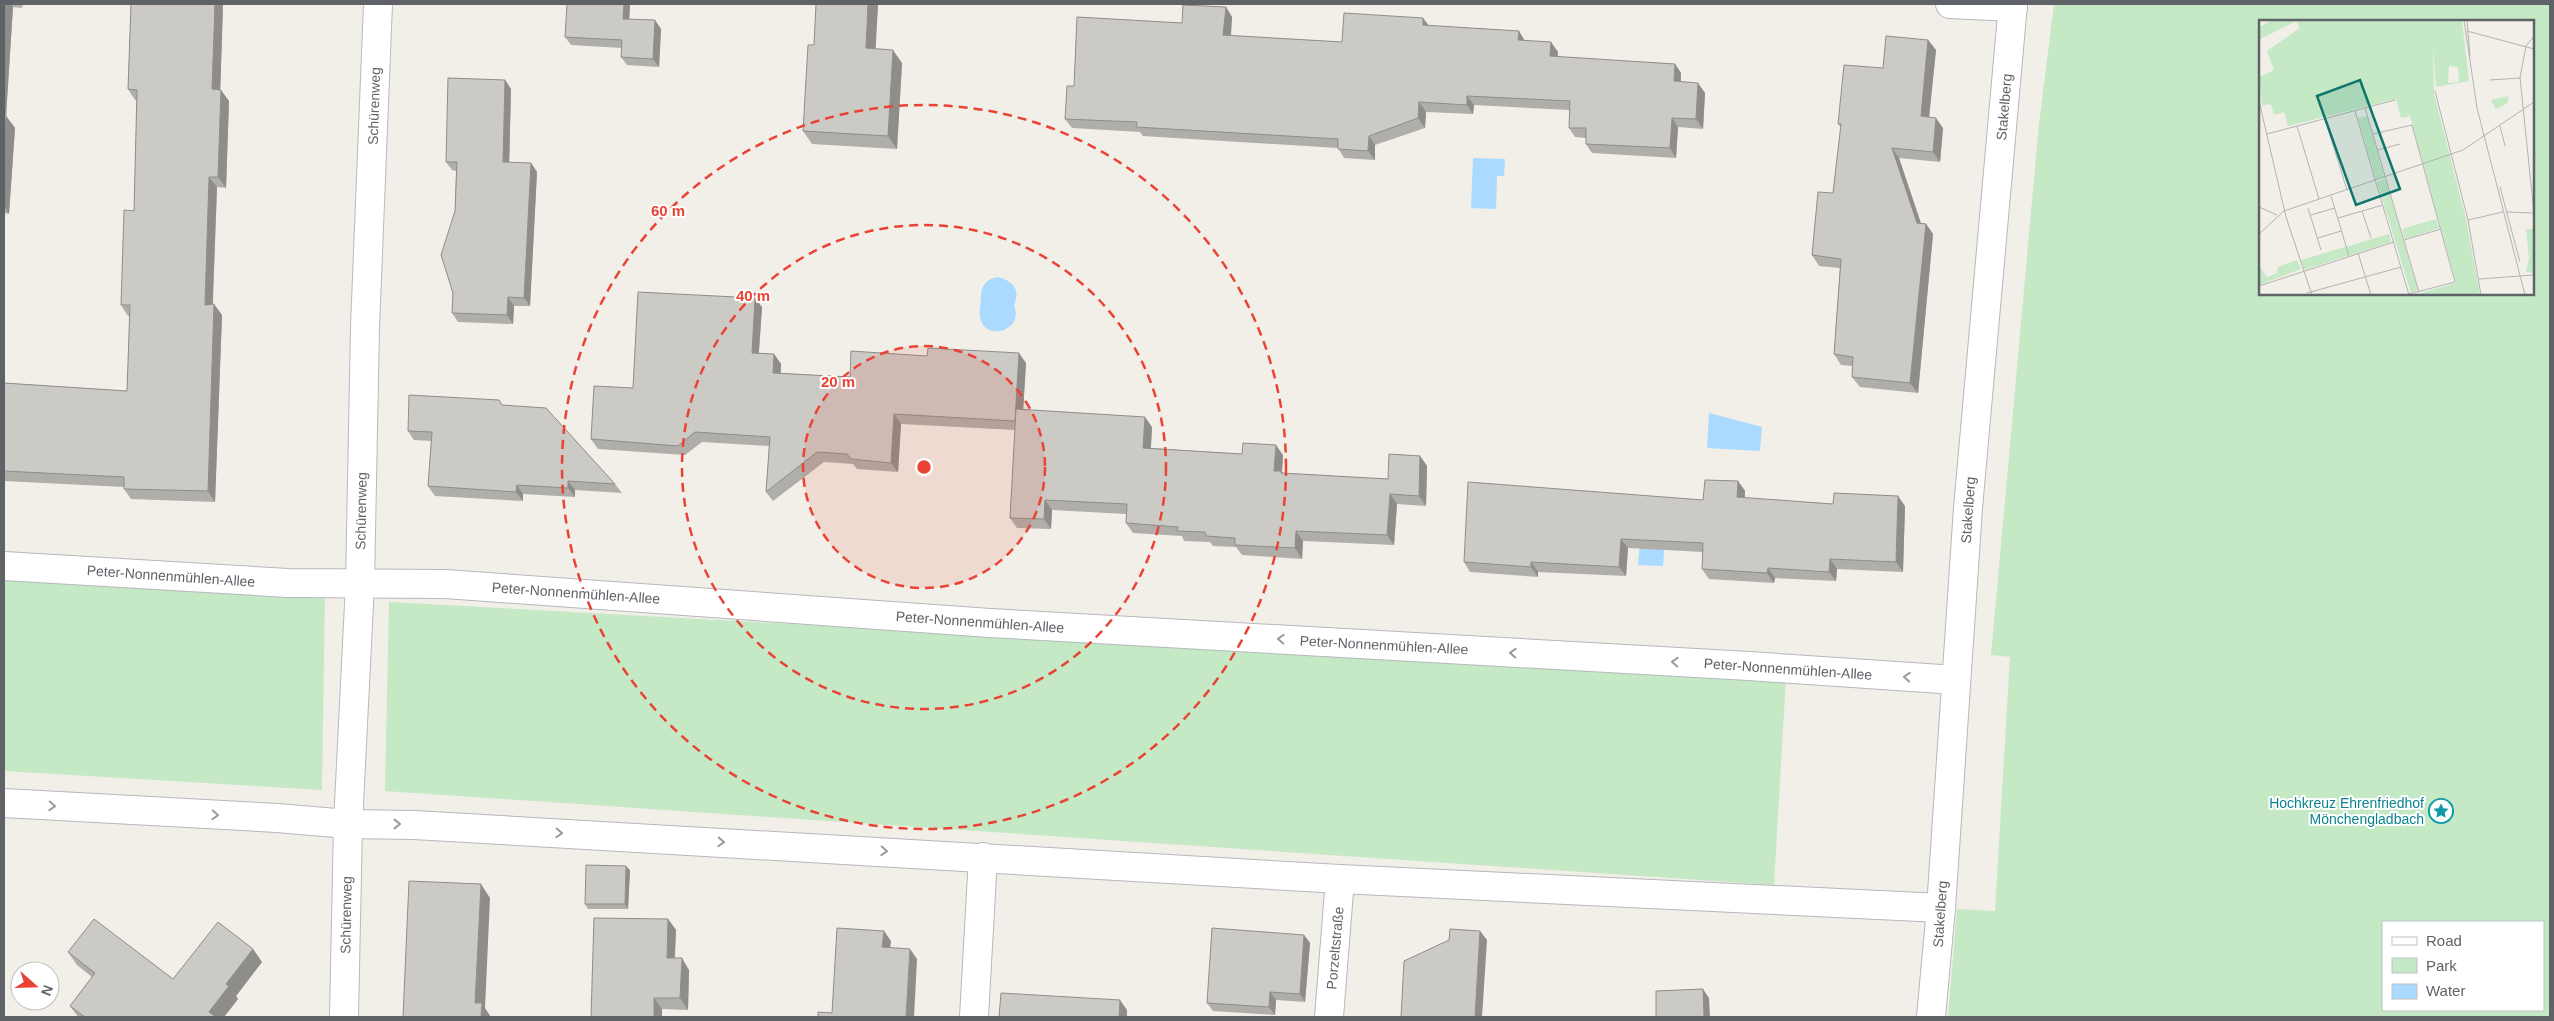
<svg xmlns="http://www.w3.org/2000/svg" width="2554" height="1021" font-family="Arial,sans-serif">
<rect width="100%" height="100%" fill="#f1efe8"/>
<!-- green -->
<g fill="#c5e8c5" fill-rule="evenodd">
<path d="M2054 4H2550V1017H1948L1957 909 1995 911 2010 657 1991 655 2039 124ZM2260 21H2533V294H2260ZM2383 922H2543V1010H2383Z"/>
<path d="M4 571 325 589 322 790 4 771Z"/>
<path d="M389 602 1786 678 1774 885 385 791Z"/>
</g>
<!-- water -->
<g fill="#aadaff">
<path d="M1473 158 1505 159 1504 176H1497L1496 209 1471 208Z"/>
<path d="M997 277C1013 280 1021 290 1014 305 1025 331 983 343 980 316 979 310 981 303 981 296 981 285 987 279 997 277Z"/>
<path d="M1709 413 1762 427 1760 451 1707 448Z"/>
<path d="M1643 510 1667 511 1663 566 1638 565Z"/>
</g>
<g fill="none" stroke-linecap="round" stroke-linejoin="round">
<defs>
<g id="street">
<path d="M1950 4 2013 7"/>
<path d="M4 566 288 583 445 584 990 623 1749 666 1956 680"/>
<path d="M4 803 277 818 348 824 414 825 1340 879 1941 908"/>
<path d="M974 1017 983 857"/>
<path d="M1329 1017 1340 879"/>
<path d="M1931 1017 1941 908 1968 508 2013 4"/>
</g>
<path id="secondary" d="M344 1017 348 824 360 584 365 327 378 4"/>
</defs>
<!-- street casing -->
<use href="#street" stroke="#b5b8bc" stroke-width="30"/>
<!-- secondary casing -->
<use href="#secondary" stroke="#b6babf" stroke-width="30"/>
<!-- street -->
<use href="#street" stroke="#fff" stroke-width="28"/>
<!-- secondary -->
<use href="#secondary" stroke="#fff" stroke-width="28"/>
</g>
<!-- wall -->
<g fill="#afaea9">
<path d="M4 4H23L22 8 13 7 6 116 15 128 9 214 4 213Z"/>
<path d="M131 4H223L220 90 229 101 226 188 217 187 213 304 222 315 215 502 131 499 124 489V487L4 481V383L127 391 130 316H128L121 305 134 211 137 100H135L128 89Z"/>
<path d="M630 4 629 19 661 29 659 67 627 65 621 57 622 48 571 45 565 37Z"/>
<path d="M816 4H878L875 49 902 63 897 149 812 144 803 131 814 45Z"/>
<path d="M1226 7 1232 17 1231 36 1342 42 1429 26 1525 41 1558 52 1557 57 1675 64 1681 73V82L1705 93 1703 129 1678 127 1676 158 1592 153 1586 144V138L1575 137 1569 128V110L1474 105 1473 114 1426 112 1425 128 1375 145V160L1344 158 1338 148 1143 136 1140 132 1072 128 1065 119 1074 86 1182 23Z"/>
<path d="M1928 40 1936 50 1929 117 1943 128 1940 162 1899 158 1921 223 1926 224 1933 234 1918 393 1860 387 1852 377 1853 366 1841 365 1834 354 1840 268 1819 266 1812 255 1833 193 1841 127 1838 124 1883 68Z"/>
<path d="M505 80 511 89 509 163H531L537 172 530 306H514L513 324 458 322 452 313 456 171 452 170 446 162Z"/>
<path d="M762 307 759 353 774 354 781 364V373L850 377 1026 363 1023 409 1152 427 1151 448 1242 454 1283 455 1282 472 1283 473 1388 479 1420 456 1427 466 1426 506 1397 504 1394 545 1303 541 1302 559 1242 555 1236 547 1213 546 1210 542 1184 541 1182 536 1133 533 1126 523V514L1052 510 1051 529 1017 528 1010 518 1015 430 901 424 898 472 857 469 853 464 824 462 773 501 766 492 769 446 702 442 685 455 598 449 591 439 633 388Z"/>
<path d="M502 405 615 484 622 493 575 490V497L523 494V501L435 496 428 486 431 441 414 440 408 431Z"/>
<path d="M1738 481 1745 491V498L1833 504 1905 506 1903 572 1837 569 1836 581 1775 578 1774 583 1709 579 1702 569 1703 552 1628 548 1626 576 1538 572V577L1470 572 1464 562 1703 500Z"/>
<path d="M630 870 628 909H588L585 904Z"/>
<path d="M668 919 676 930 675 958 689 970 688 1010 662 1009V1017H591Z"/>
<path d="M1304 935 1310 943 1305 1002 1276 1000 1275 1015 1213 1011 1207 1003Z"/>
<path d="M253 949 262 962 236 996 238 999 224 1017H78L70 1006 92 977 77 965 68 952 173 979Z"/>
</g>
<!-- shaded-wall -->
<g fill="#8f8d8a">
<path d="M4 4H11L13 7 6 116 15 128 9 214 4 206Z"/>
<path d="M215 4H223L220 100 212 89Z"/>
<path d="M624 4H630L629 27 623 19Z"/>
<path d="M868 4H878L875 61 866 48Z"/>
<path d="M1226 7 1232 17 1230 45 1223 35Z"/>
<path d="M1423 18 1430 27 1423 25Z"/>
<path d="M655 20 661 29 659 67 653 59Z"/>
<path d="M1519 31 1525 41 1518 40Z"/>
<path d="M1928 40 1936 50 1928 127 1921 116Z"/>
<path d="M1551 42 1558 52 1557 66 1550 56Z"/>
<path d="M893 50 902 63 897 149 888 136Z"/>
<path d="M1675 64 1681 73 1680 91 1674 81Z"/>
<path d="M505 80 511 89 509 171 503 162Z"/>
<path d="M1698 83 1705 93 1703 129 1696 119Z"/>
<path d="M221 90 229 101 226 188 218 177Z"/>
<path d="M1467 96 1474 105 1473 114 1467 105Z"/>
<path d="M1419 102 1426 112 1425 128 1418 118Z"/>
<path d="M1672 118 1678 127 1676 158 1670 148Z"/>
<path d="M1936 118 1943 128 1940 162 1933 152Z"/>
<path d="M1369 136 1375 145V160L1368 151Z"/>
<path d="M1892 148 1899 158 1924 233 1917 223Z"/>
<path d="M531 163 537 172 530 306 524 298Z"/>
<path d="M209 177 217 187 212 315 205 305Z"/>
<path d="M1926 224 1933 234 1918 393 1910 383Z"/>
<path d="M508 297 514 306 513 324 507 315Z"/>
<path d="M755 298 762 307 758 362 752 353Z"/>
<path d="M214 304 222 315 215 502 208 491Z"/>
<path d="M1019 353 1026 363 1022 430 1015 421Z"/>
<path d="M774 354 781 364 780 383 773 373Z"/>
<path d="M894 414 901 424 898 472 891 463Z"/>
<path d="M1145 417 1152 427 1150 458 1143 448Z"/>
<path d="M1276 445 1283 455 1282 472 1288 481 1274 471Z"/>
<path d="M1420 456 1427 466 1426 506 1419 496Z"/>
<path d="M568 481 575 490V497L568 488Z"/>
<path d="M1738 481 1745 491 1744 507 1737 497Z"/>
<path d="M517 485 523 494V501L516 492Z"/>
<path d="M1390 494 1397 504 1394 545 1387 535Z"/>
<path d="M1898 496 1905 506 1903 572 1896 562Z"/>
<path d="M1045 500 1052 510 1051 529 1044 519Z"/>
<path d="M1296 531 1303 541 1302 559 1295 548Z"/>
<path d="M1621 539 1628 548 1626 576 1619 567Z"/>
<path d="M1830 559 1837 569 1836 581 1829 572Z"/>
<path d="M1531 562 1538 572V577L1531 567Z"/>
<path d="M1768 568 1775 578 1774 583 1767 573Z"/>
<path d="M626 866 630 870 628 909 625 904Z"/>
<path d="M481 884 490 898 485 1008 491 1017H481L475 1003Z"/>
<path d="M668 919 676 930 674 969 667 958Z"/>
<path d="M884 931 891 941 889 957 882 947Z"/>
<path d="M1480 931 1487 940 1482 1017H1475Z"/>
<path d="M1304 935 1310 943 1305 1002 1300 994Z"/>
<path d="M253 949 262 962 236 996 238 999 224 1017H213L209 1012 226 984Z"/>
<path d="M910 949 917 959 914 1017H906Z"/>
<path d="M682 958 689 970 688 1010 680 998Z"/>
<path d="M1703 989 1709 998 1710 1017H1704Z"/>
<path d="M1270 992 1276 1000 1275 1015 1269 1007Z"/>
<path d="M654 998 662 1009V1017H654Z"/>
<path d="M1120 1000 1127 1010V1017H1119Z"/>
</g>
<!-- building -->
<g fill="#cccac5" stroke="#8f8d8a">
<path d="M131 4H215L212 89 221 90 218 177H209L205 305 214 304 208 491 124 489V477L4 471V383L127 391 130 305H121L124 210 134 211 137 90 128 89Z"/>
<path d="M567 4H624L623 19 655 20 653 59 621 57 622 40 565 37Z"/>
<path d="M816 4H868L866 48 893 50 888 136 803 131 808 45H814Z"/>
<path d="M1183 5 1226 7 1223 35 1342 42 1344 13 1423 18V25L1519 31 1518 40 1551 42 1550 56 1675 64 1674 81 1698 83 1696 119 1672 118 1670 148 1586 144V128H1569L1570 101 1467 96V105L1419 102 1418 118 1369 136 1368 151 1338 149V139L1136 127 1137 122 1065 119 1067 86H1074L1077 17 1182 23Z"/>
<path d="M1886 36 1928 40 1921 116 1936 118 1933 152 1892 148 1917 223 1926 224 1910 383 1852 377 1853 357 1834 354 1841 259 1812 255 1818 192 1833 193 1841 124H1838L1844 65 1883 68Z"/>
<path d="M448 78 505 80 503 162 531 163 524 298 508 297 507 315 452 313 453 293 441 255 455 211 457 162H446Z"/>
<path d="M4 114H6L4 142Z"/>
<path d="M638 292 755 298 752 353 774 354 773 373 850 377 851 351 927 356 928 348 1019 353 1015 421 894 414 891 463 851 459 847 454 817 452 766 492 770 437 695 432 678 446 591 439 594 386 633 388Z"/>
<path d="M409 395 499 400 502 405 546 408 615 484 568 481V488L517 485 516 492 428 486 432 432 408 431Z"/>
<path d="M1016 409 1145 417 1143 448 1242 454 1243 443 1276 445 1274 471H1281V473L1388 479 1389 454 1420 456 1419 496 1390 494 1387 535 1296 531 1295 548 1235 545V538L1206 536 1205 532 1177 531 1178 527 1126 523 1127 504 1045 500 1044 519 1010 518Z"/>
<path d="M1705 480 1738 481 1737 497 1833 504 1834 493 1898 496 1896 562 1830 559 1829 572 1768 568 1767 573 1702 569 1703 543 1621 539 1619 567 1531 562V567L1464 562 1468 482 1703 500Z"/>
<path d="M586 865 626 866 625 904H585Z"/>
<path d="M409 881 481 884 475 1003H482L481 1017H403Z"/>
<path d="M594 918 668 919 667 958H682L680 998H654V1017H591Z"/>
<path d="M94 919 173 979 218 922 253 949 226 984 229 986 209 1012 216 1017H85L70 1006 95 973 68 952Z"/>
<path d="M837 928 884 931 882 947 910 949 906 1017H818V1012L832 1013Z"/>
<path d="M1212 928 1304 935 1300 994 1270 992 1269 1007 1207 1003Z"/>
<path d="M1450 929 1480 931 1475 1017H1401L1404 961 1449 940Z"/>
<path d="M1703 989 1704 1017H1656V991Z"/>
<path d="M1001 993 1120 1000 1119 1017H1121H999Z"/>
</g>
<!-- one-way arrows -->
<defs><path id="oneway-chevron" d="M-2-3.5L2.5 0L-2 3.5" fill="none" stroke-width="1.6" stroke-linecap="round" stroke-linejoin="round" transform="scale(1.25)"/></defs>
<g stroke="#979a9d">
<use href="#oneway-chevron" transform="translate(1281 639) rotate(-177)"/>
<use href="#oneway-chevron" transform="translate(1513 653) rotate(-177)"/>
<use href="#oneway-chevron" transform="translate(1675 662) rotate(-177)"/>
<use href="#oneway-chevron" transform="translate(1907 677) rotate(-176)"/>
<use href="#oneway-chevron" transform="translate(52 806) rotate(3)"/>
<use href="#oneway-chevron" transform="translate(215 815) rotate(3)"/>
<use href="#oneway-chevron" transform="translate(397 824)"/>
<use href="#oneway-chevron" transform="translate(559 833) rotate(3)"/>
<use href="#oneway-chevron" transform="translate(721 842) rotate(3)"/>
<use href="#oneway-chevron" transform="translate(884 851) rotate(3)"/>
</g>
<!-- distance rings -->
<circle cx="924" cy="467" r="121" fill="#ea4335" fill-opacity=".12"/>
<g fill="none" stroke="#ea4335" stroke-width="2.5" stroke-dasharray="9 6">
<circle cx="924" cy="467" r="121"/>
<circle cx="924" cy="467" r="242"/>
<circle cx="924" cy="467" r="362"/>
</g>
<!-- icons -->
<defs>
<symbol id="sight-ring" viewBox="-11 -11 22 22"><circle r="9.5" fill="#fff" stroke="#0f9aa8" stroke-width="1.5"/><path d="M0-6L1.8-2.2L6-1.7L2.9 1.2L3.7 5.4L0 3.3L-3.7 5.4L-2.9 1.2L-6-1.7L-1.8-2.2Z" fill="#0f9aa8"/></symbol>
</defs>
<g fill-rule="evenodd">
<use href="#sight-ring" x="2427" y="797" width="28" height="28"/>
</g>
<g text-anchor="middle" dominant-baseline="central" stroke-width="4" stroke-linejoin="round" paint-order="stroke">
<!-- street labels -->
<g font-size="14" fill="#5f6368" stroke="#fff">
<text transform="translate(374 106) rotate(-88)">Schürenweg</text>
<text transform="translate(2004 107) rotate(-85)">Stakelberg</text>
<text transform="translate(1968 510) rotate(-86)">Stakelberg</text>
<text transform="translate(361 511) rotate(-89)">Schürenweg</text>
<text transform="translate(171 576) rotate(4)">Peter-Nonnenmühlen-Allee</text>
<text transform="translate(576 593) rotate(4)">Peter-Nonnenmühlen-Allee</text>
<text transform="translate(980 622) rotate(4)">Peter-Nonnenmühlen-Allee</text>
<text transform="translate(1384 645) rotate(3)">Peter-Nonnenmühlen-Allee</text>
<text transform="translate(1788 669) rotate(4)">Peter-Nonnenmühlen-Allee</text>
<text transform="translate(1940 914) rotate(-86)">Stakelberg</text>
<text transform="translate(346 915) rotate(-89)">Schürenweg</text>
<text transform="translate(1335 948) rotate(-85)">Porzeltstraße</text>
</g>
<!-- culture labels -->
<g font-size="14" fill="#0d838f" stroke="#fff" text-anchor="end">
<text x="2424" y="803">Hochkreuz Ehrenfriedhof<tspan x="2424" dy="16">Mönchengladbach</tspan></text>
</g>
</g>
<!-- overview -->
<g transform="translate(2259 20)">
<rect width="275" height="275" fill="#f1efe8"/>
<path d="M14 0H203L210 61 177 67 174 27 175 74 207 199 221 275H155L197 263 151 96 142 98 137 79 29 106 25 92 15 95 12 84 3 86 0 57 15 50 8 31 41 8 37 1 0 20V7ZM190 46 199 47 200 62 189 63ZM249 76V83L237 89 232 80ZM108 96 125 157 117 159 99 98ZM126 159 159 270 152 273 118 162ZM177 199 180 208 146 219 143 209ZM267 209H275V253L267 252 270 239ZM130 214 132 222 45 250 42 240ZM38 240 42 249 0 265V245L8 257 18 253 19 247Z" fill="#c5e8c5" fill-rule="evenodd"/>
<path fill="none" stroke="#b3b3b1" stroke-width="1" d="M205 0 218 88 266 275M208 0 211 36M208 11 275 29M231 60 261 58M176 71 209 200 222 275M0 81 27 197 53 275M106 88 160 272M96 91 150 275M66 99 88 170M38 106 60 179M241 106 246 126M8 114 136 80M114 114 153 105 196 262 150 274M119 130 141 124M241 167 261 242M72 176 90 236M0 187 18 195M49 188 62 230M103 191 112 218M248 192 274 193M275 193 261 58 267 26 275 16M52 195 76 188M79 198 124 185M209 200 244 192M0 214 25 191 204 130 275 82M59 218 82 211M145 220 182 209M99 233 112 275M220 259 275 255M0 266 135 222M48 273 142 247"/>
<path fill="#0f766e" fill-opacity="0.15" stroke="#0f766e" stroke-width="2.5" d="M101 60 141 169 97 185 58 76Z"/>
<rect width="275" height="275" fill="none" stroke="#5f6368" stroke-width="2.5"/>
</g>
<circle cx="924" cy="467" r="8" fill="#ea4335" stroke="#fff" stroke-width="2.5"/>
<g font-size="15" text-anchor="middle" font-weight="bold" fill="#ea4335" stroke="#fff" stroke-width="4" stroke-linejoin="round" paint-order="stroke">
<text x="668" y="216">60 m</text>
<text x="753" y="301">40 m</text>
<text x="838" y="387">20 m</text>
</g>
<!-- border -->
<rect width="2554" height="1021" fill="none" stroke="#5f6368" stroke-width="10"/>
<!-- legend -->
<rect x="2382" y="921" width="162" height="90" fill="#ffffff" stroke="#bfc1c3"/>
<rect x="2392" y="937" width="25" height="8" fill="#ffffff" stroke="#bfc1c3"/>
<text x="2426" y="946" font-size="15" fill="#5f6368">Road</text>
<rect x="2392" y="958" width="25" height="15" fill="#c5e8c5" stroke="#bfc1c3"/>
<text x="2426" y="971" font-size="15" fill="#5f6368">Park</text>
<rect x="2392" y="984" width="25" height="15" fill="#aadaff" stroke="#bfc1c3"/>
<text x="2426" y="996" font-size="15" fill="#5f6368">Water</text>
<!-- north arrow -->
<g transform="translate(35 986) rotate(110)"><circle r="24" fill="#ffffff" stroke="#bfc1c3"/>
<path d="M0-4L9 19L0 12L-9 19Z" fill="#ea4335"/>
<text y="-8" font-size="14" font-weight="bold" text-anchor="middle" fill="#5f6368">N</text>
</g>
</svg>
